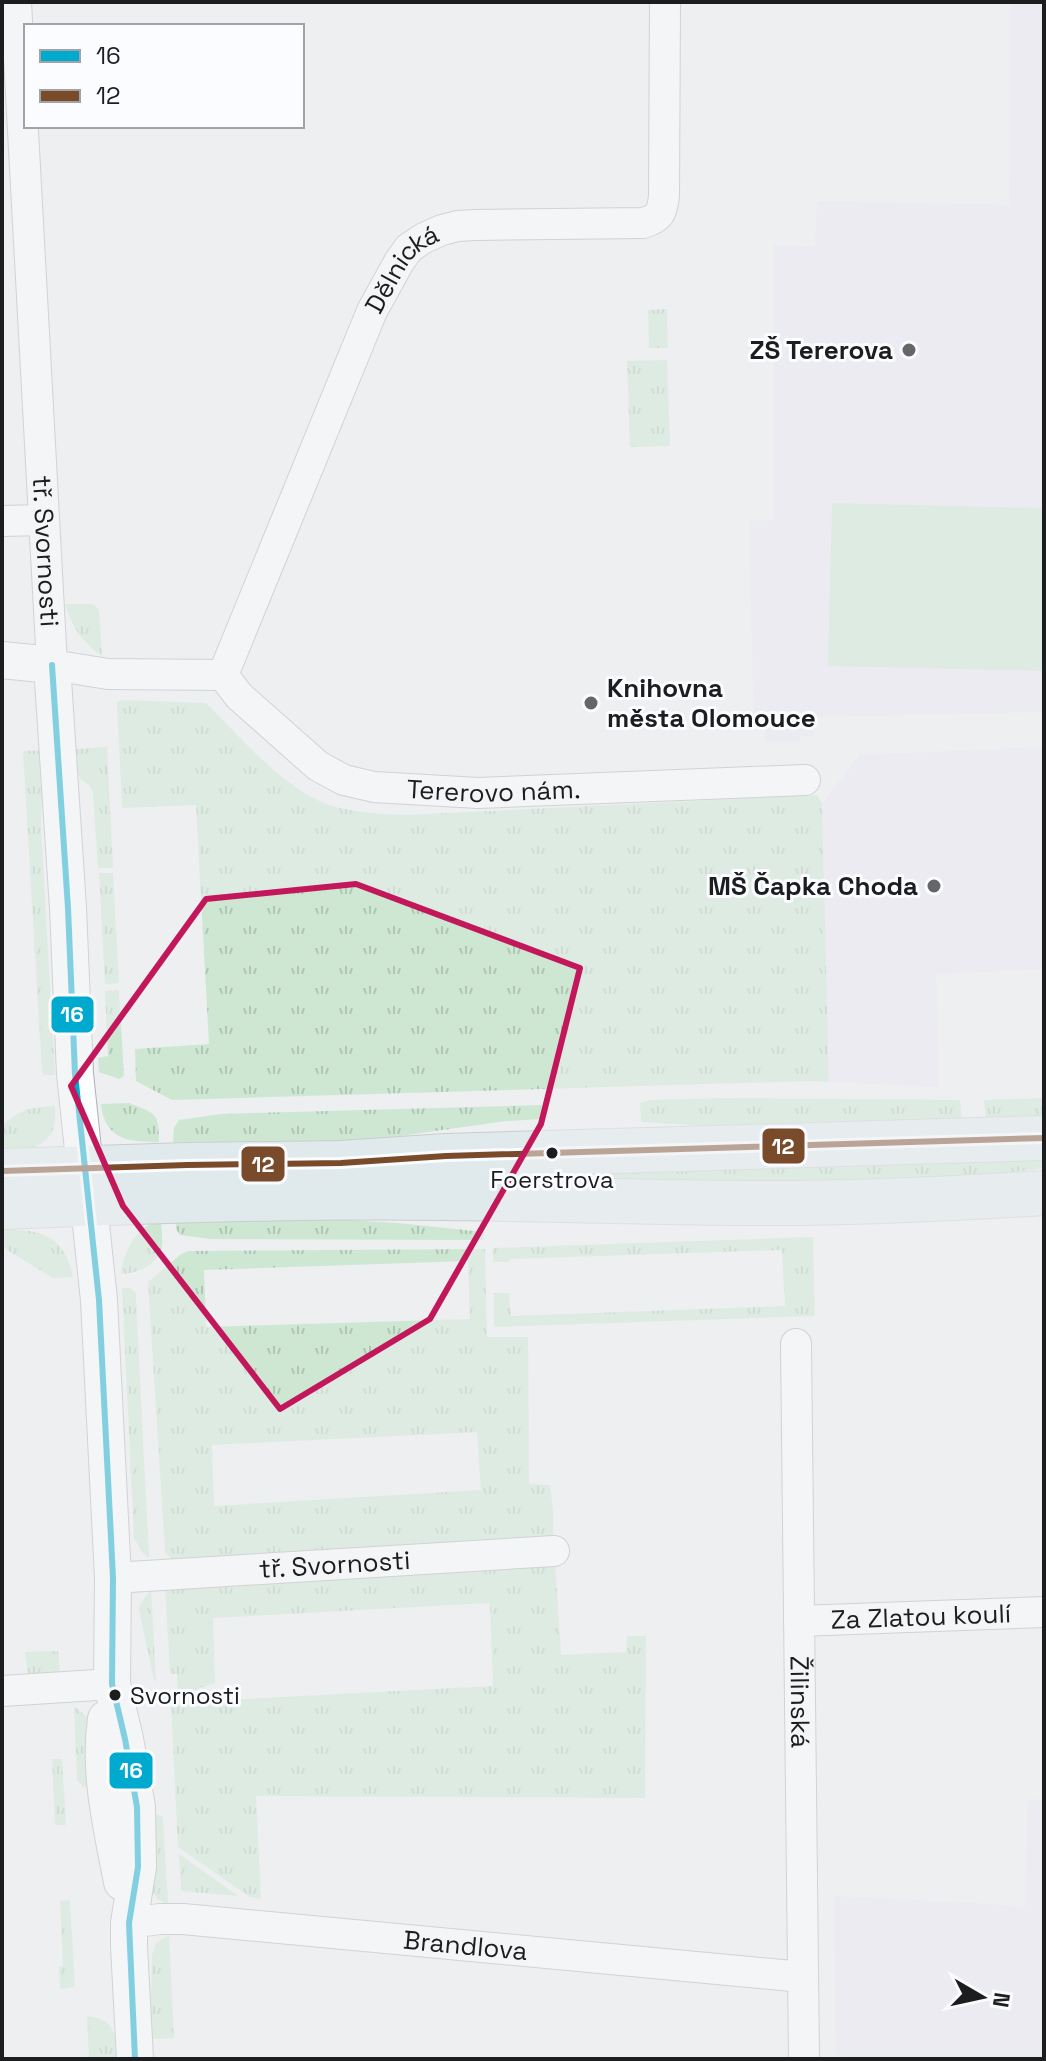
<svg xmlns="http://www.w3.org/2000/svg" width="1046" height="2061" font-family="'Space Grotesk',sans-serif">
<defs>
<pattern id="grass-tufts" width="24" height="20" patternUnits="userSpaceOnUse" patternTransform="scale(2)"><rect width="24" height="20" fill="#cde7d2"/><path d="M3 7l-1-3M5 7V3M7 7l1-3M15 17l-1-3M17 17v-4M19 17l1-3" fill="none" stroke="#afc6b4"/></pattern>
</defs>
<rect width="100%" height="100%" fill="#edeff1"/>
<!-- education -->
<g fill="#ece6f2">
<path d="M1010 2H1044V712L813 717V736H800V742H765V729H754L749 521 774 520V245L815 247 817 201 1009 205Z"/>
<path d="M1044 747V969L936 974 939 1087 829 1082 822 803 860 755Z"/>
<path d="M1028 1799 1044 1800V2059H845L836 2053 834 1896 990 1904 1025 1908Z"/>
</g>
<!-- grass -->
<g fill="url(#grass-tufts)" fill-rule="evenodd">
<path d="M667 309 668 348H649L648 310Z"/>
<path d="M667 360 670 446 630 447 627 361Z"/>
<path d="M65 604H93L99 610 102 656C83 644 71 625 65 604Z"/>
<path d="M123 700 206 703C239 736 285 790 329 805 355 813 381 814 408 815L817 795 822 803 829 1082 810 1081 172 1100 136 1081 135 1049 209 1044 196 805 122 808 117 702Z"/>
<path d="M107 747 113 868H98L93 793C90 782 85 785 80 778 76 771 77 757 76 749Z"/>
<path d="M43 750 41 826 55 1075H45L42 1072 23 751Z"/>
<path d="M113 873 119 983 105 984 99 873Z"/>
<path d="M119 990 124 1076 119 1079 99 1072 98 1058 108 1056 105 991Z"/>
<path d="M723 1098 960 1100 962 1123 706 1126 641 1122 640 1103 650 1100Z"/>
<path d="M1044 1098V1120L986 1118 984 1100Z"/>
<path d="M129 1103C156 1114 159 1112 159 1142 129 1142 105 1140 101 1104Z"/>
<path d="M542 1105V1119L506 1121 365 1141 173 1142 174 1128 179 1120 221 1114Z"/>
<path d="M55 1106C59 1145 34 1150 2 1153V1126C20 1109 31 1107 55 1106Z"/>
<path d="M1044 1156V1168C845 1197 640 1182 440 1176Z"/>
<path d="M176 1217H298L398 1223 484 1232 483 1240 211 1239 180 1235 176 1229Z"/>
<path d="M161 1219C161 1228 163 1238 162 1246 159 1264 137 1274 121 1274 124 1249 136 1228 161 1219Z"/>
<path d="M3 1229C42 1230 64 1235 73 1277L53 1278 7 1250 4 1246Z"/>
<path d="M813 1237 815 1316 494 1327V1293H509L511 1316 785 1306 782 1250 510 1259 509 1262H493V1248Z"/>
<path d="M485 1249 487 1337H528L529 1484 550 1485 553 1509V1538L173 1560 165 1553 148 1282 181 1254 189 1251ZM468 1261 470 1319 206 1327 204 1270ZM477 1432 481 1490 214 1506 212 1445Z"/>
<path d="M122 1288H131L136 1293V1299L149 1558 142 1552 134 1538Z"/>
<path d="M555 1562 561 1655 626 1652 627 1636H646L645 1798 256 1796 261 1899 250 1897 178 1847 171 1703 493 1686 490 1603 213 1618 215 1683 178 1695 177 1674H170L165 1585Z"/>
<path d="M151 1589 156 1682 154 1680 139 1610 140 1605Z"/>
<path d="M58 1651 60 1673 28 1674 25 1652Z"/>
<path d="M74 1706 88 1718 97 1786 83 1787 77 1780Z"/>
<path d="M52 1759H62L66 1825H55Z"/>
<path d="M154 1814 162 1816 163 1819 168 1905 157 1899 151 1888Z"/>
<path d="M179 1854 237 1895V1896L181 1891Z"/>
<path d="M70 1900 75 1987 60 1989 59 1967 63 1966 60 1901Z"/>
<path d="M169 1935 174 2038 150 2039 152 1955 156 1943Z"/>
<path d="M87 2016C115 2019 116 2035 117 2059H89Z"/>
</g>
<!-- garden -->
<path fill="#cde7d2" d="M832 503 1044 508V671L828 666Z"/>
<g fill="none" stroke-linecap="round" stroke-linejoin="round">
<defs>
<g id="minor">
<path id="s1" d="M16 2 52 665 108 674 223 675"/>
<path d="M2 521 43 520"/>
<path id="s2" d="M223 675 372 311 399 262 409 248 424 238 442 230 458 226 475 225 643 223C660 218 662 213 664 196L665 2"/>
<path id="s3" d="M223 675 239 696 318 766 344 780 374 787 478 793 805 780"/>
<path id="s4" d="M796 1344 804 2059"/>
<path id="s5" d="M113 1578 554 1551"/>
<path id="s6" d="M799 1621 1044 1612"/>
<path d="M2 1691 112 1684"/>
<path id="s7" d="M129 1923 160 1919H183L803 1977"/>
</g>
<g id="tertiary">
<path d="M2 660 52 665 68 908 75 1074 99 1300 113 1578 112 1684 125 1739 137 1807 138 1867 129 1923V1946L135 2059"/>
<path d="M106 1719C98 1774 112 1828 122 1882"/>
</g>
<g id="primary">
<path d="M2 1171 187 1165 341 1163 446 1156 1044 1138"/>
<path d="M2 1207C149 1201 297 1196 444 1198 563 1199 683 1204 802 1203 883 1202 963 1198 1044 1193"/>
</g>
</defs>
<!-- minor casing -->
<use href="#minor" stroke="#aeb0b1" stroke-width="32"/>
<!-- tertiary casing -->
<use href="#tertiary" stroke="#aeb0b1" stroke-width="38"/>
<!-- primary casing -->
<use href="#primary" stroke="#cbcccd" stroke-width="46"/>
<!-- minor -->
<use href="#minor" stroke="#fcfdfd" stroke-width="30"/>
<!-- tertiary -->
<use href="#tertiary" stroke="#fcfdfd" stroke-width="36"/>
<!-- primary -->
<use href="#primary" stroke="#e0eaec" stroke-width="44"/>
<defs>
<path id="bus-1" d="M52 665 68 908 75 1074 99 1300 113 1578 112 1684 125 1739 137 1807 138 1867 129 1923 135 2059"/>
<path id="bus-2" d="M2 1171 187 1165 341 1163 446 1156 1044 1138"/>
</defs>
<!-- bus-1 casing -->
<use href="#bus-1" stroke="#fafcff" stroke-width="12"/>
<!-- bus-2 casing -->
<use href="#bus-2" stroke="#fafcff" stroke-width="12"/>
<!-- bus-1 -->
<use href="#bus-1" stroke="#00a9ce" stroke-width="6"/>
<!-- bus-2 -->
<use href="#bus-2" stroke="#7a4b2a" stroke-width="6"/>
</g>
<!-- marked area -->
<path d="M0 0H1046V2061H0ZM356 884 580 968 541 1124 430 1319 280 1409 123 1206 71 1086 206 899Z" fill="#edeff1" fill-opacity=".55" fill-rule="evenodd"/>
<path fill="none" stroke="#c2185b" stroke-width="6" stroke-linejoin="round" d="M356 884 580 968 541 1124 430 1319 280 1409 123 1206 71 1086 206 899Z"/>
<!-- markers -->
<g fill="#656668" stroke="#fafcff" stroke-width="3">
<circle cx="909" cy="350" r="8"/>
<circle cx="591" cy="703" r="8"/>
<circle cx="934" cy="886" r="8"/>
</g>
<g fill="#1c1d1e" stroke="#fafcff" stroke-width="3">
<circle cx="552" cy="1153" r="7"/>
<circle cx="115" cy="1695" r="7"/>
</g>
<g text-anchor="middle" dominant-baseline="central" stroke-width="6" stroke-linejoin="round" paint-order="stroke">
<!-- bus labels -->
<g font-size="24" fill="#1c1d1e" stroke="#fafcff">
<text x="552" y="1179">Foerstrova</text>
<text x="130" y="1695" text-anchor="start">Svornosti</text>
</g>
<!-- street labels -->
<g font-size="26" fill="#1c1d1e" stroke="#fafcff">
<text stroke="none"><textPath href="#s2" startOffset="446">Dělnická</textPath></text>
<text stroke="none"><textPath href="#s1" startOffset="550">tř. Svornosti</textPath></text>
<text stroke="none"><textPath href="#s3" startOffset="312">Tererovo nám.</textPath></text>
<text stroke="none"><textPath href="#s5" startOffset="222">tř. Svornosti</textPath></text>
<text stroke="none"><textPath href="#s6" startOffset="122">Za Zlatou koulí</textPath></text>
<text stroke="none"><textPath href="#s4" startOffset="358">Žilinská</textPath></text>
<text stroke="none"><textPath href="#s7" startOffset="338">Brandlova</textPath></text>
</g>
<!-- poi labels -->
<g font-size="26" font-weight="bold" fill="#1c1d1e" stroke="#fafcff" text-anchor="end">
<text x="893" y="350">ZŠ Tererova</text>
<text x="607" y="688" text-anchor="start">Knihovna<tspan x="607" dy="30">města Olomouce</tspan></text>
<text x="918" y="886">MŠ Čapka Choda</text>
</g>
</g>
<g stroke="#fafcff" stroke-width="3">
<rect x="50" y="995" width="45" height="39" rx="8" fill="#00a9ce"/>
<rect x="761" y="1127" width="45" height="38" rx="8" fill="#7a4b2a"/>
<rect x="240" y="1145" width="46" height="38" rx="8" fill="#7a4b2a"/>
<rect x="108" y="1751" width="46" height="39" rx="8" fill="#00a9ce"/>
</g>
<g font-size="22" text-anchor="middle" font-weight="bold" fill="#fff">
<text x="72" y="1022">16</text>
<text x="783" y="1154">12</text>
<text x="263" y="1172">12</text>
<text x="131" y="1778">16</text>
</g>
<!-- border -->
<rect width="1046" height="2061" fill="none" stroke="#1c1d1e" stroke-width="8"/>
<!-- legend -->
<rect x="24" y="24" width="280" height="104" fill="#fafcff" stroke="#a1a3a5" stroke-width="2"/>
<rect x="40" y="50" width="40" height="12" fill="#00a9ce" stroke="#a1a3a5" stroke-width="2"/>
<text x="96" y="64" font-size="24" fill="#1c1d1e">16</text>
<rect x="40" y="90" width="40" height="12" fill="#7a4b2a" stroke="#a1a3a5" stroke-width="2"/>
<text x="96" y="104" font-size="24" fill="#1c1d1e">12</text>
<!-- north arrow -->
<g transform="translate(982 1997) rotate(99)" stroke="#fafcff" stroke-width="6" paint-order="stroke">
<path d="M0-6L14 30L0 20L-14 30Z" fill="#1c1d1e"/>
<text y="-12" font-size="22" font-weight="bold" text-anchor="middle" fill="#1c1d1e">N</text>
</g>
</svg>
